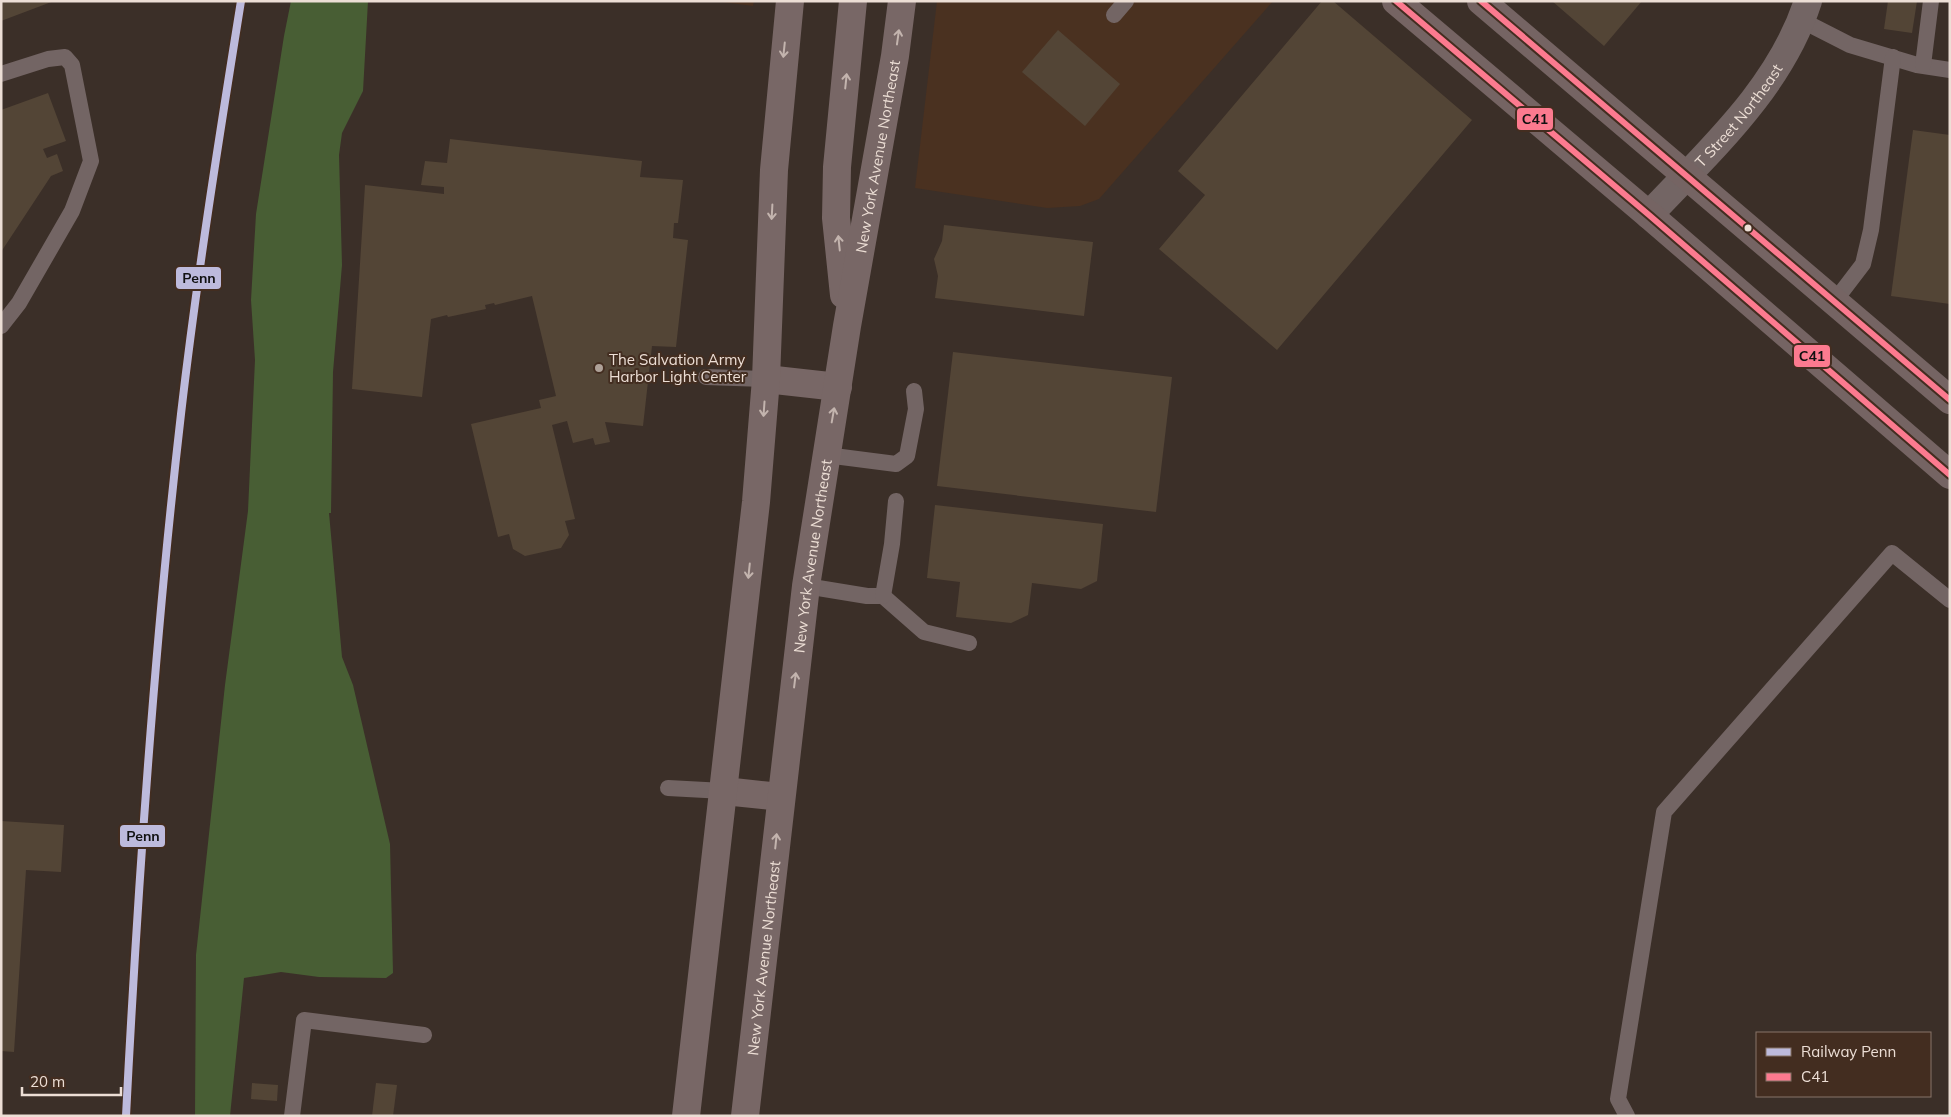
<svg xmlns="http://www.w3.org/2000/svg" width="1951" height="1117" font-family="Mulish,sans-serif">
<rect width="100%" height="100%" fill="#3b2f28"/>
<!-- built -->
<g fill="#4a3120">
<path d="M715 1H754L753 6Z"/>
<path d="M937 1H1273L1099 199 1080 206 1047 208 915 188Z"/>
</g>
<!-- green -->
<path fill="#485e34" d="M291 1H368L363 91 342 133 339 155 342 265 333 372 331 513H329L342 657 353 685 390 844 393 973 386 978 319 977 281 972 244 978 230 1116H195L196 955 225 685 248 511 255 360 251 300 256 214 284 36Z"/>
<!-- building -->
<g fill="#534536">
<path d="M1 1H54L1 21Z"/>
<path d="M1322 1H1333L1472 120 1277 350 1159 249 1205 195 1178 171Z"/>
<path d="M1552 1H1642L1604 46Z"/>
<path d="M1888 1H1917L1912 33 1884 29Z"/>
<path d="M1058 30 1120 84 1085 126 1022 72Z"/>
<path d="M48 93 66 141 43 149 47 158 57 154 63 171 51 176 1 252V110Z"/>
<path d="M1913 130 1950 135V304L1891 296Z"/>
<path d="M450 139 642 161 640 177 683 180 678 223H674L673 238 688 240 676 347 652 346 643 426 605 422 610 442 595 445 593 438 573 443 567 421 552 425 575 519 565 521 569 535 561 548 525 556 513 549 509 534 498 537 471 424 541 408 539 400 556 396 532 296 495 305 494 303 485 305 486 309 448 317 447 315 431 319 422 397 352 389 365 185 444 194V187L421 185 425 161 447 163Z"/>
<path d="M944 225 1093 242 1084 316 935 298 938 276 934 259 942 241Z"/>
<path d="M953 352 1172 377 1156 512 937 486Z"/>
<path d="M935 505 1103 524 1097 581 1081 589 1032 583 1028 615 1011 623 956 617 960 582 927 578Z"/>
<path d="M1 821 64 825 61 872 26 870 14 1052 1 1051Z"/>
<path d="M252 1083 278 1085 277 1101 251 1099Z"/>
<path d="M376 1083 397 1085 393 1116H372Z"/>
</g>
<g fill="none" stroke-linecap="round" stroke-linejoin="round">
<!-- service -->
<g stroke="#736564" stroke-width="16">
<path d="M1114 15 1126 1"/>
<path d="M1801 20 1850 45 1917 65 1950 70"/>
<path d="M1923 65 1931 1"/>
<path d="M1 74 48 59 65 57 72 65 91 161 72 211 19 303 1 326"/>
<path d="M1834 302 1863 264 1871 230 1893 57"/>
<path d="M706 377 766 379"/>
<path d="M826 455 896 464 907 456 916 409 914 391"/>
<path d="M806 586 867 596H883L924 632 969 643"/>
<path d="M883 596 892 544 896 501"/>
<path d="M668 788 724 791"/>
<path d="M292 1116 304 1020 424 1035"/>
<path d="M1627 1116 1618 1099 1664 812 1892 553 1950 600"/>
</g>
<!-- minor -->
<path stroke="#736564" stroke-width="28" id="s1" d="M1649 215C1709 151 1780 88 1808 1"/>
<!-- primary -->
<g stroke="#756463" stroke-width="28">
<path d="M1396 1 1649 215 1950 475"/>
<path d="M1481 1 1950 400"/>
</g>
<!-- trunk -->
<g stroke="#786766" stroke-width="28">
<path d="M844 295 836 218 837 167 853 1"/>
<path d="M766 379 838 387"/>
<path d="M724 791 781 797"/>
<path d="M686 1116 756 502 766 379 774 170 790 1"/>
<path id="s2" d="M745 1116 806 586 847 326 895 56 902 1"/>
</g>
<defs>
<g id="bus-1">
<path d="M1396 1 1649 215 1950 475"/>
<path d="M1481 1 1950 400"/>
</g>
</defs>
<!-- bus-1 casing -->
<use href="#bus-1" stroke="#432d20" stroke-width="10"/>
<!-- bus-1 -->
<use href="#bus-1" stroke="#fc7a8f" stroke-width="6"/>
<defs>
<path id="rail-1" d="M126 1116C138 881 154 647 181 414 197 276 219 138 241 1"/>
</defs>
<!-- rail-1 casing -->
<use href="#rail-1" stroke="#432d20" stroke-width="11"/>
<!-- rail-1 -->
<use href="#rail-1" stroke="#bdbadc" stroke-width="8"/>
</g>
<!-- one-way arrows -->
<defs><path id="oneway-shaft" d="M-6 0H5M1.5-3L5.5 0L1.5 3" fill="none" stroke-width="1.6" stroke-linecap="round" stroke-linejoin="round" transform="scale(1.25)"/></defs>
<g stroke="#c3b4ae">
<use href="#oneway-shaft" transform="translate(898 37) rotate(-82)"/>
<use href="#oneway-shaft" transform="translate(784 50) rotate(96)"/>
<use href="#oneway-shaft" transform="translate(846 81) rotate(-84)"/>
<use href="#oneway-shaft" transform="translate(772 212) rotate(93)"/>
<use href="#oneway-shaft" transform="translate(839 243) rotate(-96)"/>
<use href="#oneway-shaft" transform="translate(764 409) rotate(94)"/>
<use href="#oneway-shaft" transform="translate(833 415) rotate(-80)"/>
<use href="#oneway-shaft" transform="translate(749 571) rotate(96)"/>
<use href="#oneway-shaft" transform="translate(795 680) rotate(-83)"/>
<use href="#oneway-shaft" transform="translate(776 841) rotate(-84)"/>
</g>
<!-- markers -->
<circle fill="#ecded5" stroke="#432d20" stroke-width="2" cx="1748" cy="228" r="4.5"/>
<circle fill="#aea198" stroke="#432d20" stroke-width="2" cx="599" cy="368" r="5"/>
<g text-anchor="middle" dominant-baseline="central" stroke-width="4" stroke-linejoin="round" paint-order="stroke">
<!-- street labels -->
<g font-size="15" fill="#ecded5" stroke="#432d20">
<text stroke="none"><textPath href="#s1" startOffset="134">T Street Northeast</textPath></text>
<text stroke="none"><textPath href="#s2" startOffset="969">New York Avenue Northeast</textPath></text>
<text stroke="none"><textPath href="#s2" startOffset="564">New York Avenue Northeast</textPath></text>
<text stroke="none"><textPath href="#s2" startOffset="159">New York Avenue Northeast</textPath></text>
</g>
<!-- poi labels -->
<g font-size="15" fill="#ecded5" stroke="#432d20" text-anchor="start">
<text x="609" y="359">The Salvation Army<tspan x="609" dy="17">Harbor Light Center</tspan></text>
</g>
</g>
<g stroke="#432d20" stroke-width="2">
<rect x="1516" y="107" width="38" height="24" rx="5" fill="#fc7a8f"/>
<rect x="175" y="266" width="47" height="24" rx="5" fill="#bdbadc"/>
<rect x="1793" y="344" width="38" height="24" rx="5" fill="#fc7a8f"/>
<rect x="119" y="824" width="47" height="24" rx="5" fill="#bdbadc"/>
</g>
<g font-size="14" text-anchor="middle" font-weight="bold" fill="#111">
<text x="1535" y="124">C41</text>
<text x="199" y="283">Penn</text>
<text x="1812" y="361">C41</text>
<text x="143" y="841">Penn</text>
</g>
<!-- border -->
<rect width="1951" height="1117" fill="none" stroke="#ecded5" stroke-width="5"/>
<!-- legend -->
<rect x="1756" y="1032" width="175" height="65" fill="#432d20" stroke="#877468"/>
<rect x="1766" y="1048" width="25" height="8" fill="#bdbadc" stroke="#877468"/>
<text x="1801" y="1057" font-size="15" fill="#ecded5">Railway Penn</text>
<rect x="1766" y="1073" width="25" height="8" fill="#fc7a8f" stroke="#877468"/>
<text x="1801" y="1082" font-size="15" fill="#ecded5">C41</text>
<!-- scale -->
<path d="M22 1087v8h99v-8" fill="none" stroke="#ecded5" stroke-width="2.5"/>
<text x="30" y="1087" font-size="15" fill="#ecded5" stroke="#432d20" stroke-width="4" paint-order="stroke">20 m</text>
</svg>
